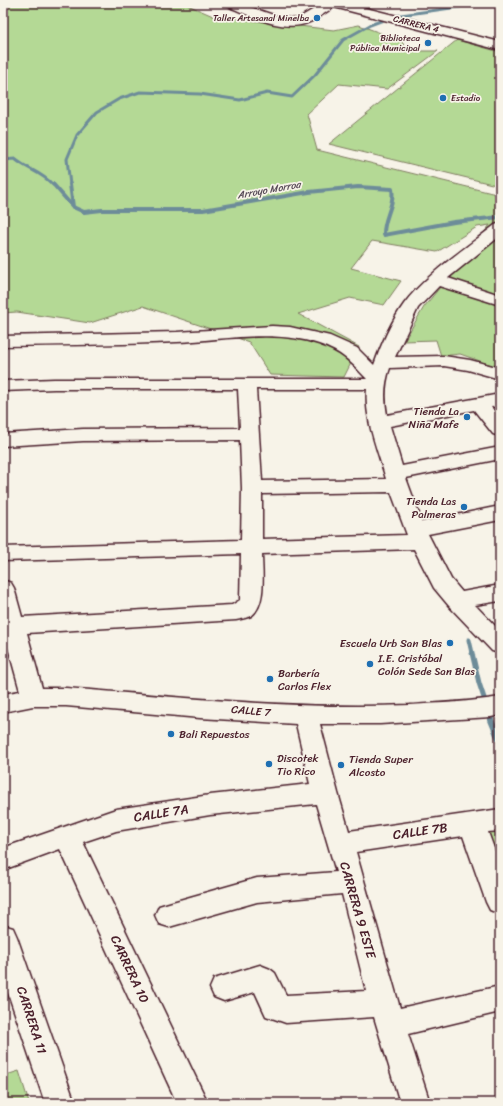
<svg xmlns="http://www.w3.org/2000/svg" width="503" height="1106" font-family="Sriracha,sans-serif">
<rect width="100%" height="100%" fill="#f7f3e8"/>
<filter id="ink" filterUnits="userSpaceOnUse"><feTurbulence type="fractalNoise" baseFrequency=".025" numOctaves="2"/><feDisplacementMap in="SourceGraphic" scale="8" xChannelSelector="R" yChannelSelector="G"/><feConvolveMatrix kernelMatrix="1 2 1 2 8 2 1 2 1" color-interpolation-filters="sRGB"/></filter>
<g filter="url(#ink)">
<!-- green -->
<g fill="#b4d995" stroke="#7f7c60">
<path d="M3 3H183L213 16 334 30 359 25 402 41 406 51H438L387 89 339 84 307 114 317 150 500 195V368L460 354 441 356 436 340 404 341 424 307 490 225 477 227 437 252 372 241 351 268 401 281 384 305 350 298 298 314 359 347 344 377 270 375 249 342 143 306 90 323 17 312 3 313Z"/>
<path d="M457 40 500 52V186L329 144Z"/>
<path d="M500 823V889L477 826Z"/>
<path d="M19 1071 29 1103H3V1076Z"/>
</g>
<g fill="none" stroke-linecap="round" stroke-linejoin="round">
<!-- stream-far3 -->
<g stroke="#6d8c99" stroke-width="3">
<path d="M3 160 15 159C28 170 42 172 53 185"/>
<path d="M70 185 67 159 77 135 97 112 119 99 140 92 200 94 240 100 267 93 292 97 315 75 343 40 370 25 394 16 487 3"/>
</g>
<!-- stream-far2 -->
<g stroke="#6d8c99" stroke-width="4">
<path d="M53 184 73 207 84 212 102 210H203L309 192 358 187 392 189C395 206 383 218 384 235L454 222 500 217"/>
<path d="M70 184 73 207"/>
</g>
<!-- stream-far1 -->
<g stroke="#6d8c99" stroke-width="5">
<path d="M469 640 479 683 486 704"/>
<path d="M488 712 492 721"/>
</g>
<!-- stream -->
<path stroke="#6d8c99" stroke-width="6" d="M491 720 500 742"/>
<defs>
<g id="minor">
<path d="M223 3H239L279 17 297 19 324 3H346L500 42V50L334 7C326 12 318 18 310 22 283 34 249 15 225 5Z"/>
<path d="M500 223V236L448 278 500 295V305L439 286 418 308 395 357 444 356 470 360 500 368V379L468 370 444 366 390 368C384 384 384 398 387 415L500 394V406L491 407 500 418V436L493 434 474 410 390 426 402 466 500 447V459L406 478 422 522 500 506V520L428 534 451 579 462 592 500 585V601L475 605 500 631V653L492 651 449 606 434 588 414 549 262 554C262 571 267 605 251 616 246 618 241 619 236 620L27 633 42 688H66C180 697 295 710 410 705 440 703 470 702 500 697V715L491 717 380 724H320L338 793 349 831 500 809V831L488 832 500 865V914L490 910 486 902 463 836 356 852 400 1008 500 986V1012L408 1034 430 1103H400L374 1017 286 1023 266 1016 255 992 224 1001 214 997 210 988 214 979 260 965 270 969 275 973 286 995 366 991 342 894 257 902 169 927 159 924 155 915 159 906 169 903 257 878 336 872 316 804 210 815 116 831 83 842 208 1103H177L60 849 3 870V848L116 809 210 795 310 784 296 724 200 718 66 706H33L3 712V694L20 691 3 629V580L11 583 14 588 22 617 232 605 240 600 241 554 3 561V547L241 540 242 488 240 440 83 441 3 446V434L83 429 240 428 238 389H54L3 391V381L54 379H367C350 361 342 352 319 344 275 329 222 340 177 342 119 345 61 345 3 346V336L177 332 272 326 290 327 330 336 357 348 374 365C381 345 391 322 404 304 424 276 467 247 495 225ZM256 389H367C364 419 378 451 386 479L262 481ZM391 492 407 535 262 539V494Z"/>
<path d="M3 925 13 928 17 937 75 1103H45L3 978Z"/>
</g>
</defs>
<!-- minor casing -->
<use href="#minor" stroke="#4a1f2b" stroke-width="3"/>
<!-- minor -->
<use href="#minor" fill="#f7f3e8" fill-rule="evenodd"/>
</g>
</g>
<!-- markers -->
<g fill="#1f6fb2" stroke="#f7f3e8" stroke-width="1.5">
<circle cx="317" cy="18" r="4"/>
<circle cx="428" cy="43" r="4"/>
<circle cx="443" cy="98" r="4"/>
<circle cx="467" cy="417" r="4"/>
<circle cx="464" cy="507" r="4"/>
<circle cx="450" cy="643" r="4"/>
<circle cx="370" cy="664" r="4"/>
<circle cx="270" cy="679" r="4"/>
<circle cx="171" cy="734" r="4"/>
<circle cx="269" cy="764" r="4"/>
<circle cx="341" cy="765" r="4"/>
</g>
<g text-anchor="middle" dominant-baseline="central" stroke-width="3.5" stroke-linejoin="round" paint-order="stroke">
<!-- far-poi labels -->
<g font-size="9" fill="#4a1f2b" stroke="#f7f3e8" text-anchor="end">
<text x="309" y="18">Taller Artesanal Minelba</text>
<text x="420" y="38">Biblioteca<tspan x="420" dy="10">Pública Municipal</tspan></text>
<text x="451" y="98" text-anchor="start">Estadio</text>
</g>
<!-- far-street labels -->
<g font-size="9" fill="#4a1f2b" stroke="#f7f3e8">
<text transform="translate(416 24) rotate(14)">CARRERA 4</text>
</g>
<!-- far-water labels -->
<g font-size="10" font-style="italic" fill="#594c59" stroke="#f7f3e8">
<text transform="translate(269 190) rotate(-10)">Arroyo Morroa</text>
</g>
<!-- poi labels -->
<g font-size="11" fill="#4a1f2b" stroke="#f7f3e8" text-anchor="start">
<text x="459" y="411" text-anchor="end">Tienda La<tspan x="459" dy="13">Niña Mafe</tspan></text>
<text x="456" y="501" text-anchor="end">Tienda Las<tspan x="456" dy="13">Palmeras</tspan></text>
<text x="442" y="643" text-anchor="end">Escuela Urb San Blas</text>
<text x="378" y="658">I.E. Cristóbal<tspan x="378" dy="13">Colón Sede San Blas</tspan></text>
<text x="278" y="673">Barbería<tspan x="278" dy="13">Carlos Flex</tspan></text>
<text x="179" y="734">Bali Repuestos</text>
<text x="277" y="758">Discotek<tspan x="277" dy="13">Tio Rico</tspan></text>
<text x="349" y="759">Tienda Super<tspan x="349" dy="13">Alcosto</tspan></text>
</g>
<!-- street labels -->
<g font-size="11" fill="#4a1f2b" stroke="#f7f3e8">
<text transform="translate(251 711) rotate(5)">CALLE 7</text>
</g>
<!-- near-street labels -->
<g font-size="13" fill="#4a1f2b" stroke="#f7f3e8">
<text transform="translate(161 813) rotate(-9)">CALLE 7A</text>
<text transform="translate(420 831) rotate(-8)">CALLE 7B</text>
<text transform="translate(358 910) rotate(74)">CARRERA 9 ESTE</text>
<text transform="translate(130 969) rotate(65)">CARRERA 10</text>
<text transform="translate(32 1020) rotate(72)">CARRERA 11</text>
</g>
</g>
<!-- margin -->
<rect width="503" height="1106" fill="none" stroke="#f7f3e8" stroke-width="16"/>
<rect x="8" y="8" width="487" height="1090" fill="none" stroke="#4a1f2b" stroke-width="1.5" filter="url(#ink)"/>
</svg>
